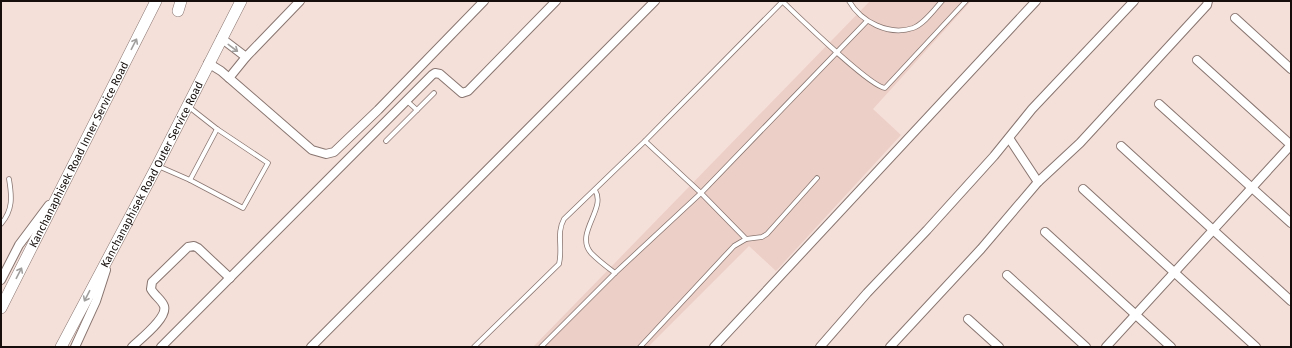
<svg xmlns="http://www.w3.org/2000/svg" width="1292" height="348" font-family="'Fira Sans',sans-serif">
<rect width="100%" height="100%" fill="#f5dfd9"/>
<!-- built -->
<path fill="#eccfc7" d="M870 1H971L873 109 901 135 776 271 749 246 648 347H533Z"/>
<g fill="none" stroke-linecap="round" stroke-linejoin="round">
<defs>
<g id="lane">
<path d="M782 1C799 17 869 86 885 88L966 1"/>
<path d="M849 1C861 22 889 36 913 28 924 24 934 10 942 1"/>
<path d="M407 101 417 110 434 93"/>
<path d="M386 141 417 110"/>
<path d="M158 166 190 180 243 208 268 163 217 129 189 107"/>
<path d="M190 180 217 129"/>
<path d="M595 190C607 209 574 233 591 253 598 260 607 267 615 273"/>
<path d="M1 224C13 210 12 197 9 179"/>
<path d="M746 239 762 237 767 234 817 178"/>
<path d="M474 347 559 264C563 248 556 233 564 219L645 141 783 1"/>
<path d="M541 347 615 273 701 193 867 21"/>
<path d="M640 347 734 246 746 239 701 193 645 141"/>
</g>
<g id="street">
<path d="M1235 18 1291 69"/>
<path d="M221 38 246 57"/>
<path d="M1197 60 1291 145"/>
<path d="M208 63 221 71 312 150 326 154 334 152 378 110 484 1"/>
<path d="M229 78 246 57 300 1"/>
<path d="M1159 104 1291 223"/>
<path d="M1009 138 1038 182"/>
<path d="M1121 146 1291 301"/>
<path d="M1083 189 1256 347"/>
<path d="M1045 232 1171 347"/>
<path d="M1007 275 1086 347"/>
<path d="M1 280 19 245 49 205"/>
<path d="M968 319 999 347"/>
<path d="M75 347 96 301 106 270"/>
<path d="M132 347C140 339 168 318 164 306 162 300 154 295 151 289L152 282 188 247 194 246 198 248 230 278"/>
<path d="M161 347 432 75 435 73 440 74 462 93 468 91 556 1"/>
<path d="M311 347 655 1"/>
<path d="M714 347 1036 1"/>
<path d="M820 347 867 293 927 230 994 156 1032 109 1134 1"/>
<path d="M890 347 981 249 1038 182 1080 143 1207 5 1208 1"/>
<path d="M1106 347 1291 145"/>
</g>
<g id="secondary">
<path d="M178 11 181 1"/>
<path id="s1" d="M1 308 156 1"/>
<path id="s2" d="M61 347 157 166 241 1"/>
</g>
</defs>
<!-- lane casing -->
<use href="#lane" stroke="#887570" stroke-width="5.5"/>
<!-- street casing -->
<use href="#street" stroke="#887570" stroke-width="10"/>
<!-- secondary casing -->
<use href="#secondary" stroke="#887570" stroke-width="12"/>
<!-- lane -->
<use href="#lane" stroke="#fff" stroke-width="4"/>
<!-- street -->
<use href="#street" stroke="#fff" stroke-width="8"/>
<!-- secondary -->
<use href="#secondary" stroke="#fff" stroke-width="11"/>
</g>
<!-- one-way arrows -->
<defs><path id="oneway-shaft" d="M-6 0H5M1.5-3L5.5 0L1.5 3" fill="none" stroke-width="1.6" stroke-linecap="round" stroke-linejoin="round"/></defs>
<g stroke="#a19f9e">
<use href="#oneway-shaft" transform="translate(134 44) rotate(-63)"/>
<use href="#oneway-shaft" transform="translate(233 48) rotate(37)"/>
<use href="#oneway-shaft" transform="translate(19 273) rotate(-63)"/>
<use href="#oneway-shaft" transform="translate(87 296) rotate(117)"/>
</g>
<g text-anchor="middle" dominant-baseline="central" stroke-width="3" stroke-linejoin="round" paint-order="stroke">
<!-- street labels -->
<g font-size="11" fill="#150e0c" stroke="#f5dfd9">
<text stroke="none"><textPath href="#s1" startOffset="172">Kanchanaphisek Road Inner Service Road</textPath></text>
<text stroke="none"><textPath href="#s2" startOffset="195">Kanchanaphisek Road Outer Service Road</textPath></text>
</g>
</g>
<!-- border -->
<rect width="1292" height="348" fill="none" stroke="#150e0c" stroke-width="4"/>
</svg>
